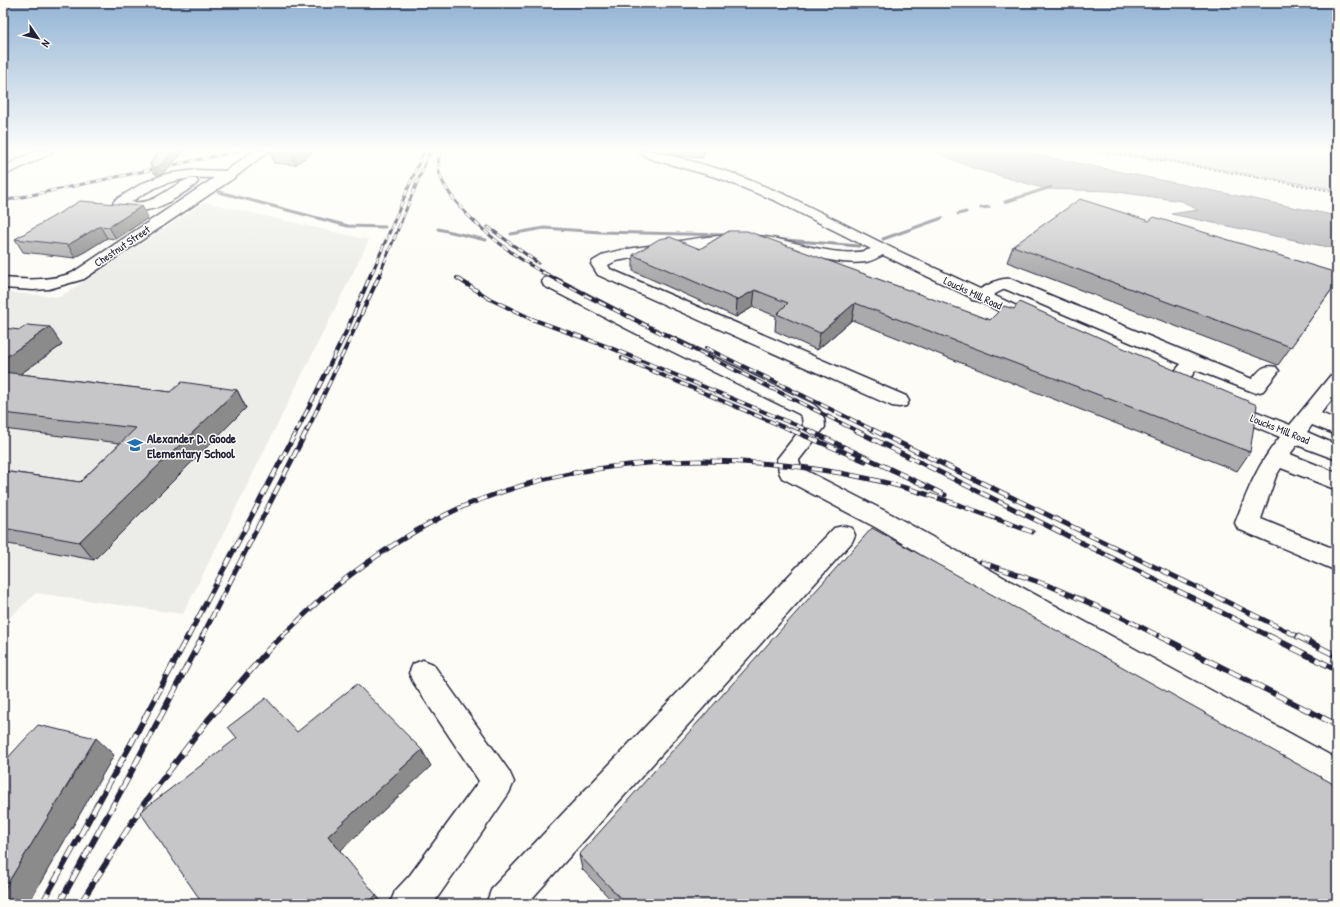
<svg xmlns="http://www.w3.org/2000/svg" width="1340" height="907" font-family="'Patrick Hand',sans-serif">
<rect width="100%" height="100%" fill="#fdfcf7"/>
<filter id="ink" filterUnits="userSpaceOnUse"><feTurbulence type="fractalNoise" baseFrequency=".025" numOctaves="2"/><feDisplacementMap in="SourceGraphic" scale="8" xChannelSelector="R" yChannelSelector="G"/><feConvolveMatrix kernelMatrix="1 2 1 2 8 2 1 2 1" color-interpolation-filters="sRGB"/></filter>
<g filter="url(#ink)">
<!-- built -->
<path fill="#ecece9" d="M205 202 369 240 183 614 36 593 3 624V292L60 297Z"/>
<!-- green -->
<path fill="#dddcdb" stroke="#807f8b" d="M1110 151H1337V190L1168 160Z"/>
<!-- water -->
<path fill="#b2b2b7" stroke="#787885" d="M932 151H1018L1337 216V249L1171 214 1198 210 1182 201 1111 191 1046 189 973 168Z"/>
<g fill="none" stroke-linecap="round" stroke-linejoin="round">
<!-- stream -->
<g stroke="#787885" stroke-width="3">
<path d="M219 192 348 226 385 227"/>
<path d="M1005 202 1051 187"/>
<path d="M981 208 989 207"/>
<path d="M958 214 966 212"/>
<path d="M438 229 486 240"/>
<path d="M511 234 544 228 600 232 727 235"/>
<path d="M773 239 859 246"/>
<path d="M883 239 942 218"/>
</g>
<defs>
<g id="minor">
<path d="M35 151H52L50 154 3 176V167Z"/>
<path d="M254 151H269L234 178 84 279 49 289 33 290 3 288V278C28 280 49 281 72 273L214 178C180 176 159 183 131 202 137 202 142 203 147 201 162 198 182 176 196 179L198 182C194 187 188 190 183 193 165 206 146 215 124 209 119 207 116 207 113 203L115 200 143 183 166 174 196 170 225 171Z"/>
<path d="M639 151H655L729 172 786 195 892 248 980 289C990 284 1000 277 1011 279L1252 379C1260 370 1263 364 1276 367L1279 371 1263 391 1256 393 1196 370C1187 381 1183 392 1167 388L1164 384 1181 364 1005 289 993 295 1036 315 1039 319 1036 323 1030 324 1024 323 978 301 972 300 970 297 883 255C877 258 872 261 866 262 828 267 792 245 755 245 707 244 662 253 616 261L608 265 610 269 906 396 909 401 906 406 899 407 892 406 598 275 591 264 593 261 605 254C622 249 640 247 657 245 689 239 724 233 757 236 790 238 840 261 871 249L776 201 719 178 648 158Z"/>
<path d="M550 277 556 278 645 324 811 403C820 408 825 416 825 427L799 460 801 468 893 515 1010 581 1337 759V793L1326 788 992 597 875 527 782 478 779 472 777 459 803 426 802 417 799 414 633 332 544 286 542 282 544 278Z"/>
<path d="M1337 374V393L1321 413 1337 420V435L1312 425 1307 432 1337 445V460L1297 445 1290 454 1337 473V490L1281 468 1276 476 1261 519 1337 550V571L1238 529 1235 523C1248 490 1257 465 1280 437L1220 412 1217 407 1220 402 1227 400 1290 425 1330 376Z"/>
<path d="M843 526 852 528 855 535 852 542 527 904H488L487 901 492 888 834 528Z"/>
<path d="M423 660 433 664 509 771 514 782 509 793 433 904H390L395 891 410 875 479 781 413 682 409 673 413 664Z"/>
</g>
</defs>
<!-- minor casing -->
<use href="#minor" stroke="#22223b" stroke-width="3"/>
<!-- path -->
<path stroke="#22223b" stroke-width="1.5" stroke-dasharray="2.5 2" stroke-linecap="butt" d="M1093 151 1166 161 1337 192"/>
<!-- minor -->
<use href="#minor" fill="#fdfcf7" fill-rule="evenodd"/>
<defs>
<g id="rail-far3">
<path d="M439 151C439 158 437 169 440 175 451 209 512 256 544 273"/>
<path d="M3 201 239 151"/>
<path d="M488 227 538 263"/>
<path d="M372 273 424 151"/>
<path d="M380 273 430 151"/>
</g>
<g id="rail-far2">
<path d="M542 272 589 297 857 431"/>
<path d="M457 278 490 299 534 320"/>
<path d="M529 318 611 348 810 431"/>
<path d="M706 348 875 431"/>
<path d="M622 358 793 431"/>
<path d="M297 431 346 332 372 272"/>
<path d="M307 431 381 272"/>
</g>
<g id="rail-far1">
<path d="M791 430 865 461"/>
<path d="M808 430 945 495"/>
<path d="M855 430 1271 637"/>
<path d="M873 430 1299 637"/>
<path d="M981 562 1050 586 1119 616 1161 637"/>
<path d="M188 637 297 430"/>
<path d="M202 637 307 430"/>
<path d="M281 637C299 621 316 602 335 587 374 556 416 528 462 507 473 502 485 498 496 494 611 453 751 453 870 479 925 491 979 512 1032 532"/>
</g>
<g id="rail">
<path d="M1159 636 1337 725"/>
<path d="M1269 636 1337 670"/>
<path d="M1297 636 1337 656"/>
<path d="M42 904 132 742 188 636"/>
<path d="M59 904 128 778 203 636"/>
<path d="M80 904 143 805 208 720 269 649 282 636"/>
</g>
</defs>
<!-- rail-far3 casing -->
<use href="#rail-far3" stroke="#22223b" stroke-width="3"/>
<!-- rail-far2 casing -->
<use href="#rail-far2" stroke="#22223b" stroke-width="4"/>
<!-- rail-far1 casing -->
<use href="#rail-far1" stroke="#22223b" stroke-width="5"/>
<!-- rail casing -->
<use href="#rail" stroke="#22223b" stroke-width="6"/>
<!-- rail-far3 -->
<use href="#rail-far3" stroke="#fdfcf7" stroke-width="2" stroke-dasharray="6" stroke-linecap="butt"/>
<!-- rail-far2 -->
<use href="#rail-far2" stroke="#fdfcf7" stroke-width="2.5" stroke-dasharray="8" stroke-linecap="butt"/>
<!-- rail-far1 -->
<use href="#rail-far1" stroke="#fdfcf7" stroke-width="3.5" stroke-dasharray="10" stroke-linecap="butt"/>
<!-- rail -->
<use href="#rail" stroke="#fdfcf7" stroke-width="4.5" stroke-dasharray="13" stroke-linecap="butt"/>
</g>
<!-- wall -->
<g fill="#aaaaac" stroke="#22223b">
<path d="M159 151H185L163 173 158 176 153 172 150 164Z"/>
<path d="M270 151H314L295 165 274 163 270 152Z"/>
<path d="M670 151H705L702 158 680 156 670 154Z"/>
<path d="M148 218 116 239 107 238 75 258 23 252 15 239Z"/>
<path d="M729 231 1250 452 1237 471 852 320 817 350 775 331 776 316 753 307 736 317 633 271V255L700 249Z"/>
<path d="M1013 246 1337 282 1278 365 1007 262Z"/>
<path d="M3 328 62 345 20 374 171 392 237 390 246 408 94 560 3 543V471L80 482 120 443 3 429Z"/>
<path d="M579 855 1337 904H615L582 869Z"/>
</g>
<!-- shaded-wall -->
<g fill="#8b8b8c" stroke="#22223b">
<path d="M174 151H185L163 173 158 176 154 168Z"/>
<path d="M294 151H314L295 165 291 154Z"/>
<path d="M702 151H705L702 158Z"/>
<path d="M142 206 148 218 116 239 109 227Z"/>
<path d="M100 226 107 238 75 258 68 245Z"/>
<path d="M755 290 753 307 736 317 737 300Z"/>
<path d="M855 303 852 320 817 350 820 333Z"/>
<path d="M50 327 62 345 3 386V359Z"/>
<path d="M237 390 246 408 94 560 79 542Z"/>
<path d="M96 738 114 755 28 904H3V891Z"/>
<path d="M422 750 431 766 340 851 328 836Z"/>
<path d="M376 895 384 904H367Z"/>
</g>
<!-- building -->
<g fill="#c6c6c8" stroke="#22223b">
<path d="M159 151H174L160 166 154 168 150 164Z"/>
<path d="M270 151H294L291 154 270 152Z"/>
<path d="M1080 199 1149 221 1154 217 1337 273V282L1291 347 1013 246Z"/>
<path d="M80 201 142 206 109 227 100 226 68 245 15 239Z"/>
<path d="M729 231H747L990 320 1004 306 1014 309 1019 302 1139 355 1257 405 1250 452 855 303 820 333 777 314 788 303 755 290 737 300 633 255 659 239 670 237 700 249Z"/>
<path d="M27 325 50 327 3 359V328L20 330Z"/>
<path d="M3 372 171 392 182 382 237 390 79 542 3 528V471L80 482 136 428 3 413Z"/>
<path d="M872 528 1337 786V904H626L579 855Z"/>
<path d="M357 684 422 750 328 836 376 895 367 904H192L199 898 140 812 237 738 228 727 266 698 297 732Z"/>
<path d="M38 725 96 738 3 891V763Z"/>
</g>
</g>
<!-- sky -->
<linearGradient id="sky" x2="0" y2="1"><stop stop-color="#92b3d4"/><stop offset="0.54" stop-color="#fefefb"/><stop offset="1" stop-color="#fefefb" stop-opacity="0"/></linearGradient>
<rect width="1340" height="278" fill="url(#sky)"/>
<!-- icons -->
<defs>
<symbol id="school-bare" viewBox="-9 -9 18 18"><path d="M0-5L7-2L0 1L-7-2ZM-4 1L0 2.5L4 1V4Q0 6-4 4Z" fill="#1f6fb2" stroke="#fdfcf7" stroke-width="2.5" paint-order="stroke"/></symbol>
</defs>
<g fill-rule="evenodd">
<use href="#school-bare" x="124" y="434" width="22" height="22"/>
</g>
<g text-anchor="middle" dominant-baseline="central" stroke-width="3" stroke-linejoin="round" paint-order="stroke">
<!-- far-street labels -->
<g font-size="11" fill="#22223b" stroke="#fdfcf7">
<text transform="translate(122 246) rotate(-34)">Chestnut Street</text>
<text transform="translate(973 293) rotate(25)">Loucks Mill Road</text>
<text transform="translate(1280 429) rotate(22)">Loucks Mill Road</text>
</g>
<!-- poi labels -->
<g font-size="13" font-weight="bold" fill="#22223b" stroke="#fdfcf7" text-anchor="start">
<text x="147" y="438">Alexander D. Goode<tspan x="147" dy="15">Elementary School</tspan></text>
</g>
</g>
<!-- margin -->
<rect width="1340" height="907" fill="none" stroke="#fdfcf7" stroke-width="16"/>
<rect x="8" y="8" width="1324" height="891" fill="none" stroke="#22223b" stroke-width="1.5" filter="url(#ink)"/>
<!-- north arrow -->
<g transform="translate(38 38) rotate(124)" stroke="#fdfcf7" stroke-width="3" paint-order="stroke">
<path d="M0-3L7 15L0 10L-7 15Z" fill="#22223b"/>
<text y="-6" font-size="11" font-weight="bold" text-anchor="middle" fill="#22223b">N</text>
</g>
</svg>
